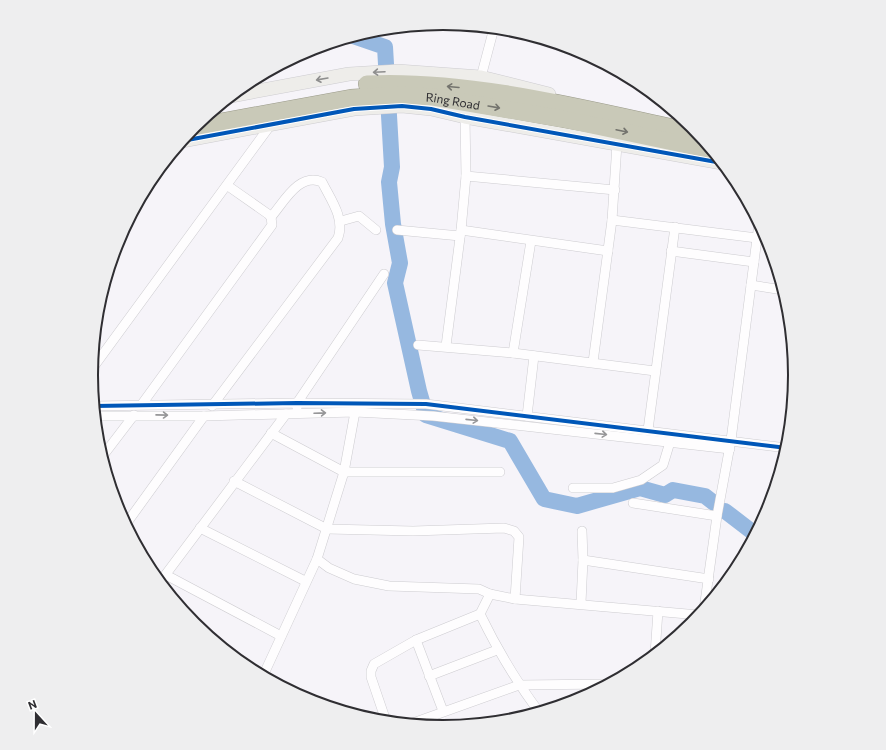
<svg xmlns="http://www.w3.org/2000/svg" width="886" height="750" font-family="Commissioner,sans-serif">
<rect width="100%" height="100%" fill="#f6f4f9"/>
<g fill="none" stroke-linecap="round" stroke-linejoin="round">
<!-- river -->
<g stroke="#96b8e0" stroke-width="16">
<path d="M353 36 385 47 392 167 389 182 393 224 400 263 395 283 419 391 426 415 510 441 544 499 577 506 640 488 665 495 673 490 705 496 714 503"/>
<path d="M725 511 755 534"/>
</g>
<defs>
<g id="street">
<path d="M481 77 494 28"/>
<path d="M466 176 615 190"/>
<path d="M139 201 173 151"/>
<path d="M612 220 757 238"/>
<path d="M341 221 359 216 376 230"/>
<path d="M397 230 460 236"/>
<path d="M461 230 608 251"/>
<path d="M671 251 754 262"/>
<path d="M751 285 783 290"/>
<path d="M418 345 513 353 655 371"/>
<path d="M446 346 461 230 466 176 465 117"/>
<path d="M513 353 531 241"/>
<path d="M593 362 612 220 617 144"/>
<path d="M92 369 272 123"/>
<path d="M142 404 272 225 271 217 268 214 228 186"/>
<path d="M94 406 297 403 426 404 787 448"/>
<path d="M212 406 338 238C345 218 331 200 322 182 299 172 284 202 271 217"/>
<path d="M297 408V403L384 274"/>
<path d="M95 416H204L355 412 433 416 730 449"/>
<path d="M527 416 534 356"/>
<path d="M648 430 675 227"/>
<path d="M271 433 344 472H500"/>
<path d="M102 457 134 415"/>
<path d="M234 481 327 529 413 531 504 528 514 531 519 537 515 599"/>
<path d="M573 488H613L641 480 663 465 670 442"/>
<path d="M633 503 717 516"/>
<path d="M126 524 204 416"/>
<path d="M200 528 305 581"/>
<path d="M317 559 329 568 354 579 389 586 479 589 490 594 515 599 699 615"/>
<path d="M583 560 709 579"/>
<path d="M166 575 281 636"/>
<path d="M160 582 286 414"/>
<path d="M490 594 480 614C497 649 516 681 539 712"/>
<path d="M581 603 583 560 582 531"/>
<path d="M704 609 717 516 731 440 759 223"/>
<path d="M416 640 443 711"/>
<path d="M655 654 658 611"/>
<path d="M263 676 317 559 344 472 355 412"/>
<path d="M429 676 497 650"/>
<path d="M386 721 371 677V671L374 664 416 640 480 614"/>
<path d="M410 724 519 685 609 684"/>
</g>
<g id="secondary">
<path d="M231 96 349 74 398 71 481 77 549 94"/>
<path d="M182 141 354 109 402 106 431 109 465 117 722 163"/>
</g>
<g id="highway">
<path d="M367 84C474 79 592 111 697 133"/>
<path id="s1" d="M193 127 351 98 400 95 433 97 563 119 711 150"/>
</g>
</defs>
<!-- street casing -->
<use href="#street" stroke="#cdccd0" stroke-width="10"/>
<!-- secondary casing -->
<use href="#secondary" stroke="#cdccd0" stroke-width="14"/>
<!-- highway casing -->
<use href="#highway" stroke="#9b9b8b" stroke-width="18"/>
<!-- street -->
<use href="#street" stroke="#fefdfe" stroke-width="9"/>
<!-- secondary -->
<use href="#secondary" stroke="#eeedea" stroke-width="13"/>
<!-- highway -->
<use href="#highway" stroke="#c9c9b8" stroke-width="17"/>
<defs>
<g id="cycleway">
<path d="M182 141 354 109 402 106 431 109 465 117 722 163"/>
<path d="M94 406 297 403 426 404 787 448"/>
</g>
</defs>
<!-- cycleway casing -->
<use href="#cycleway" stroke="#fff" stroke-width="6"/>
<!-- cycleway -->
<use href="#cycleway" stroke="#0057b8" stroke-width="4"/>
</g>
<!-- one-way arrows -->
<defs><path id="oneway-shaft" d="M-6 0H5M1.5-3L5.5 0L1.5 3" fill="none" stroke-width="1.6" stroke-linecap="round" stroke-linejoin="round"/></defs>
<g stroke="#8e8e8e">
<use href="#oneway-shaft" transform="translate(379 72) rotate(177)"/>
<use href="#oneway-shaft" transform="translate(322 79) rotate(170)"/>
</g>
<g stroke="#74746e">
<use href="#oneway-shaft" transform="translate(453 87) rotate(-175)"/>
<use href="#oneway-shaft" transform="translate(494 107) rotate(10)"/>
<use href="#oneway-shaft" transform="translate(622 131) rotate(12)"/>
</g>
<g stroke="#969698">
<use href="#oneway-shaft" transform="translate(320 413) rotate(-2)"/>
<use href="#oneway-shaft" transform="translate(162 415) rotate(1)"/>
<use href="#oneway-shaft" transform="translate(472 420) rotate(6)"/>
<use href="#oneway-shaft" transform="translate(601 434) rotate(6)"/>
</g>
<g text-anchor="middle" dominant-baseline="central" stroke-width="4" stroke-linejoin="round" paint-order="stroke">
<!-- street labels -->
<g font-size="12" fill="#2f2e32" stroke="#fff">
<text stroke="none"><textPath href="#s1" startOffset="263">Ring Road</textPath></text>
</g>
</g>
<!-- crop -->
<path d="M0 0H886V750H0ZM98 375a345 345 0 1 1 690 0a345 345 0 1 1-690 0Z" fill="#eeeeef" fill-rule="evenodd"/>
<path fill="none" stroke="#2f2e32" stroke-width="2" d="M98 375a345 345 0 1 1 690 0a345 345 0 1 1-690 0Z"/>
<!-- north arrow -->
<g transform="translate(36 714) rotate(339)" stroke="#ffffff" stroke-width="3" paint-order="stroke">
<path d="M0-3L7 15L0 10L-7 15Z" fill="#2f2e32"/>
<text y="-6" font-size="11" font-weight="bold" text-anchor="middle" fill="#2f2e32">N</text>
</g>
</svg>
